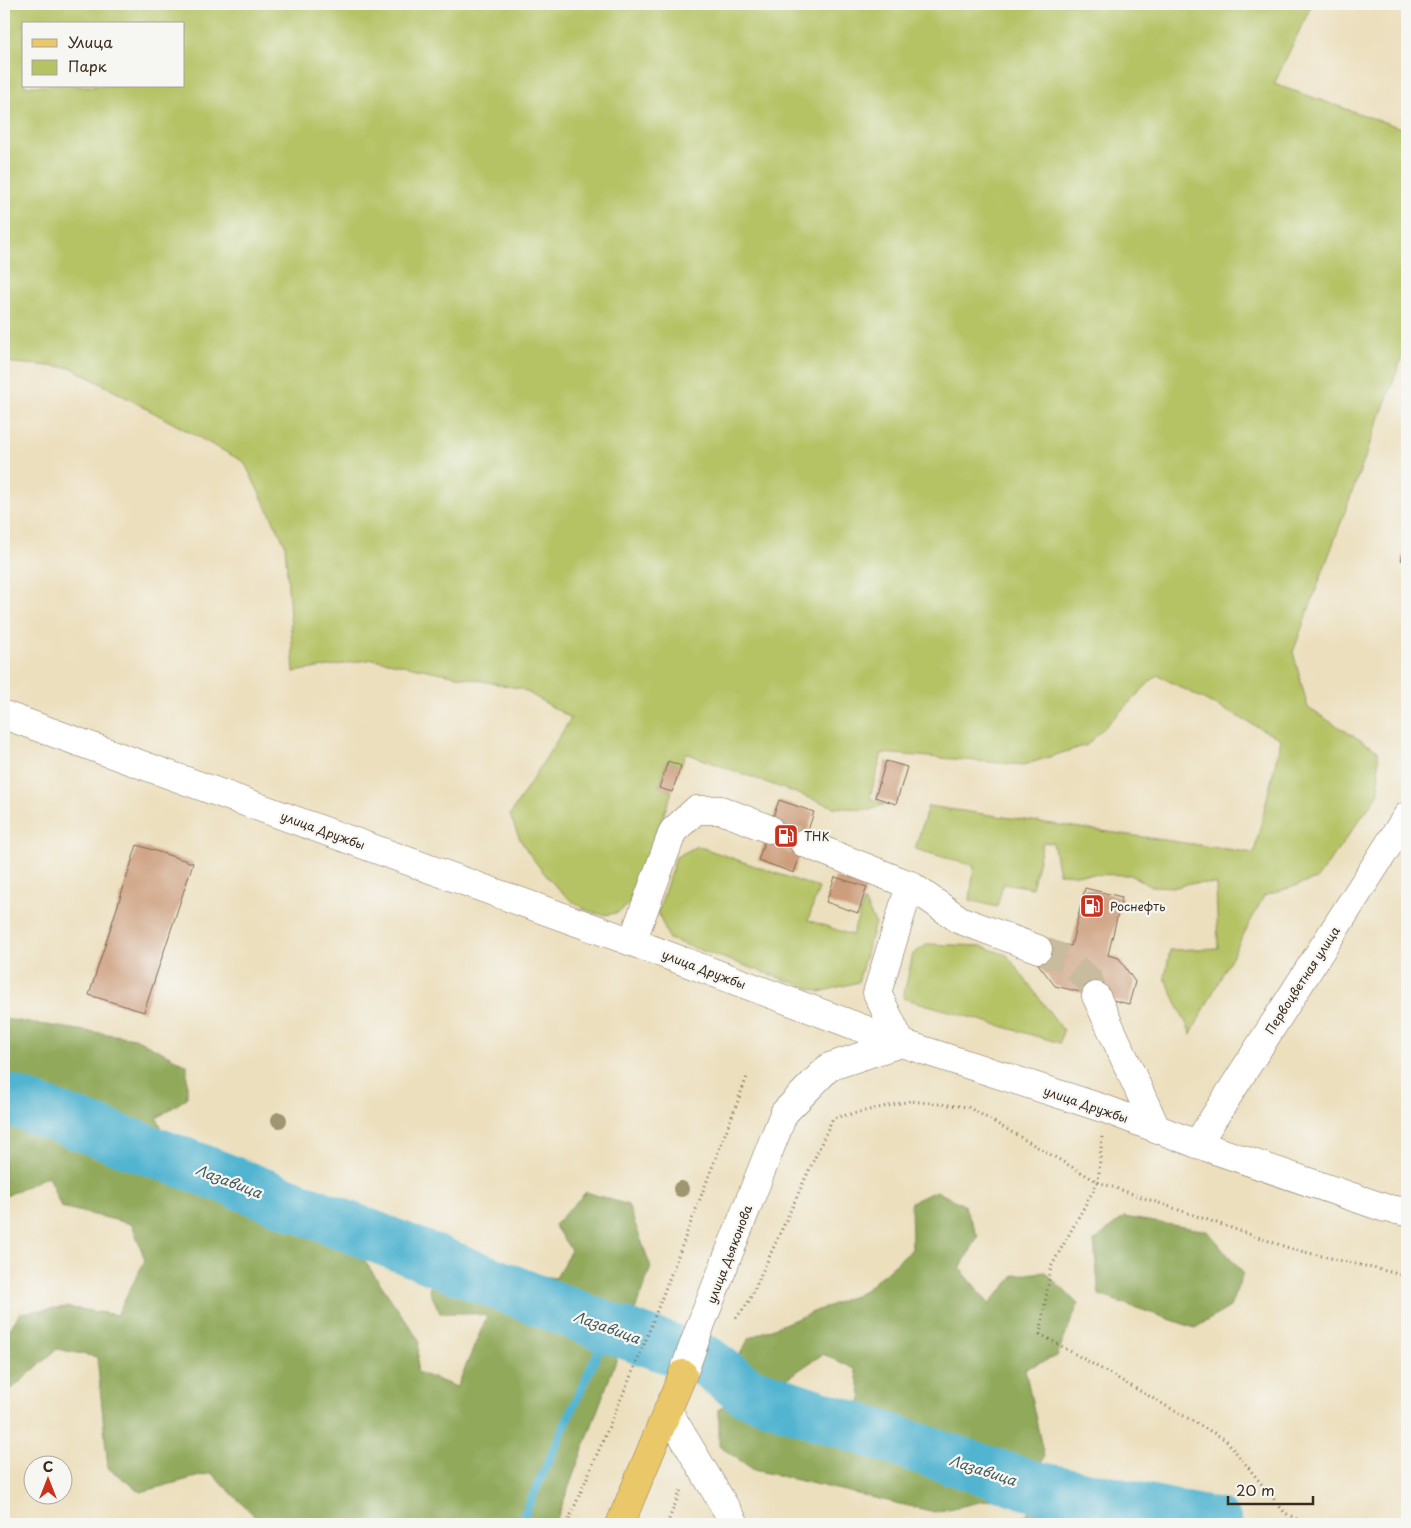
<svg xmlns="http://www.w3.org/2000/svg" width="1411" height="1528" font-family="'Playpen Sans',sans-serif">
<rect width="100%" height="100%" fill="#f6f6f2"/>
<filter id="ink" filterUnits="userSpaceOnUse"><feTurbulence type="fractalNoise" baseFrequency=".02" numOctaves="2"/><feDisplacementMap in="SourceGraphic" scale="10" xChannelSelector="R" yChannelSelector="G"/><feConvolveMatrix kernelMatrix="1 2 1 2 8 2 1 2 1" color-interpolation-filters="sRGB"/></filter>
<filter id="wash" filterUnits="userSpaceOnUse"><feTurbulence type="fractalNoise" baseFrequency=".0096" numOctaves="4" result="noise"/><feDisplacementMap in="SourceGraphic" scale="20" xChannelSelector="R" yChannelSelector="G"/><feGaussianBlur stdDeviation="1.12" result="paint"/><feColorMatrix in="noise" values="0 0 0 0 0 0 0 0 0 0 0 0 0 0 0 0 0 1.4 0 .05"/><feComposite in="paint" operator="in"/></filter>
<g filter="url(#wash)">
<rect width="100%" height="100%" fill="#ecdfbd"/>
<!-- green -->
<g fill="#b5c365" stroke="#787642" fill-rule="evenodd">
<path d="M4 4H1312L1274 84 1407 130V344L1293 652 1308 708 1378 751 1379 793 1317 879 1264 896 1191 1034 1165 978 1170 950 1218 948 1216 884 1190 883 1177 887 1150 886 1131 875 1059 874 1053 843 1043 842 1032 888 1003 883 997 907 970 900 974 866 915 849 928 806 1254 853 1281 739 1157 675 1087 745 1024 765 882 753 870 798 885 804 870 810 834 807 686 753 681 766 667 761 659 787 672 792 631 902C626 906 621 912 615 913 581 925 541 871 524 846 518 837 514 825 510 815L571 718 522 689 373 659 294 672 285 544 244 462 72 368 4 362ZM24 24H184V86H24Z"/>
<path d="M697 846 819 888 808 920 852 935 864 901 875 923 858 982 820 992 669 939 658 912 676 857Z"/>
<path d="M928 944 981 946 1007 955 1063 1030 1060 1043 903 998 913 954Z"/>
</g>
<!-- forest -->
<g fill="#90a95a" stroke="#666a3c">
<path d="M4 1019 135 1038 187 1065V1098L157 1118 188 1184 362 1257 419 1340 417 1372 457 1387 487 1316 471 1313H440L429 1289 447 1257 487 1269 556 1278 571 1250 554 1225 586 1192 628 1205 651 1267 555 1524H263L211 1473 141 1492 108 1468 97 1357 57 1349 4 1396V1338L20 1313 66 1307 117 1315 145 1260 132 1224 61 1207 48 1176 4 1197Z"/>
<path d="M936 1191 964 1205 978 1237 960 1268 989 1304 1015 1275 1045 1272 1078 1304 1057 1356 1025 1369 1044 1457 1025 1492 935 1512 754 1470 719 1446V1409L738 1399 839 1432 862 1398 855 1369 823 1354 784 1380 755 1384 737 1360 749 1338 863 1292 912 1249 911 1202Z"/>
<path d="M1124 1217 1208 1231 1243 1273 1230 1307 1195 1328 1099 1295 1094 1241Z"/>
<path d="M1044 1496 1078 1512 1125 1517 1144 1524H966L972 1522 1019 1521Z"/>
</g>
<g fill="none" stroke-linecap="round" stroke-linejoin="round">
<!-- stream -->
<path stroke="#51b4d0" stroke-width="9" d="M520 1524 609 1328"/>
<!-- river -->
<path stroke="#51b4d0" stroke-width="51" d="M4 1098 198 1168 609 1328 706 1361 746 1391 1029 1485 1217 1524"/>
</g>
<g id="blocks">
<!-- building -->
<g fill="#cd9e7d">
<path d="M1407 543V562L1401 560Z"/>
<path d="M668 761 681 766 672 792 659 788Z"/>
<path d="M886 761 907 767 896 804 875 797Z"/>
<path d="M779 800 814 812 794 873 758 860Z"/>
<path d="M137 845 193 863 144 1012 89 995Z"/>
<path d="M835 877 867 887 858 913 826 902Z"/>
<path d="M1085 888 1122 897 1108 955 1119 958 1135 982 1129 1004 1055 986 1035 960 1040 939 1071 946Z"/>
</g>
</g>
</g>
<g filter="url(#ink)">
<use href="#blocks" fill-opacity="0" stroke="#796956" stroke-width="1"/>
<g fill="none" stroke-linecap="round" stroke-linejoin="round">
<!-- minor-tunnel -->
<g stroke="#c9bb9d" stroke-width="28" stroke-dasharray="28 14" stroke-linecap="butt">
<path d="M769 829 804 843"/>
<path d="M1038 949 1065 959 1089 980 1096 996"/>
</g>
<defs>
<g id="minor">
<path d="M4 715 632 942 901 1043 1105 1109 1197 1144 1385 1208 1407 1212"/>
<path d="M804 843 910 885 960 920 1038 949"/>
<path d="M632 942 673 831 696 810H721L769 829"/>
<path d="M1096 996 1157 1130"/>
<path d="M901 1043 877 993 910 885"/>
<path d="M1197 1144 1407 816"/>
<path d="M683 1374 701 1324 784 1113 829 1067 901 1043"/>
<path d="M668 1411 735 1524"/>
</g>
<path id="major" d="M620 1524 683 1374"/>
</defs>
<!-- minor casing -->
<use href="#minor" stroke="#796956" stroke-width="29"/>
<!-- major casing -->
<use href="#major" stroke="#796956" stroke-width="29"/>
<!-- path -->
<g stroke="#796956" stroke-width="3" stroke-dasharray="1 4" stroke-linecap="butt">
<path d="M1102 1137 1098 1182 1051 1267 1040 1334 1226 1440 1285 1513 1306 1524"/>
<path d="M736 1318 748 1303 833 1118 910 1101 968 1107 1098 1182 1292 1249 1407 1276"/>
<path d="M567 1524 639 1357 747 1077"/>
<path d="M667 1524 681 1490"/>
</g>
<!-- minor -->
<use href="#minor" stroke="#fff" stroke-width="28"/>
<!-- major -->
<use href="#major" stroke="#eac769" stroke-width="28"/>
</g>
<!-- trees -->
<g fill="#9f9571">
<circle cx="279" cy="1120" r="8"/>
<circle cx="681" cy="1189" r="8"/>
</g>
</g>
<!-- icons -->
<defs>
<symbol id="fuel-square" viewBox="-11 -11 22 22"><rect x="-9" y="-9" width="18" height="18" rx="4" fill="#c8321e" stroke="#f6f6f2"/><path d="M-5.5-6h7V0h2V4h1.3V-2.5L3-4.5l.8-.8L6-3V5H2.5V1h-1V6h-7ZM-4.2-4.7v3.2H.2V-4.7Z" fill="#fff"/></symbol>
</defs>
<g fill-rule="evenodd">
<use href="#fuel-square" x="772" y="822" width="28" height="28"/>
<use href="#fuel-square" x="1078" y="892" width="28" height="28"/>
</g>
<g text-anchor="middle" dominant-baseline="central" stroke-width="4.5" stroke-linejoin="round" paint-order="stroke">
<!-- street labels -->
<g font-size="12" fill="#3b2a1e" stroke="#f6f6f2">
<text transform="translate(323 830) rotate(20)">улица Дружбы</text>
<text transform="translate(704 969) rotate(21)">улица Дружбы</text>
<text transform="translate(1302 980) rotate(-57)">Первоцветная улица</text>
<text transform="translate(1086 1104) rotate(19)">улица Дружбы</text>
<text transform="translate(729 1254) rotate(-69)">улица Дьяконова</text>
</g>
<!-- poi labels -->
<g font-size="12" fill="#3b2a1e" stroke="#f6f6f2" text-anchor="start">
<text x="804" y="836">ТНК</text>
<text x="1110" y="906">Роснефть</text>
</g>
<!-- water labels -->
<g font-size="14" font-style="italic" fill="#435a5c" stroke="#f6f6f2">
<text transform="translate(229 1181) rotate(21)">Лазавица</text>
<text transform="translate(607 1327) rotate(20)">Лазавица</text>
<text transform="translate(983 1470) rotate(18)">Лазавица</text>
</g>
</g>
<!-- margin -->
<rect width="1411" height="1528" fill="none" stroke="#f6f6f2" stroke-width="20"/>
<!-- legend -->
<rect x="22" y="22" width="162" height="65" fill="#f6f6f2" stroke="#aba49d"/>
<rect x="32" y="39" width="25" height="8" fill="#eac769" stroke="#aba49d"/>
<text x="68" y="48" font-size="15" fill="#3b2a1e">Улица</text>
<rect x="32" y="60" width="25" height="15" fill="#b5c365" stroke="#aba49d"/>
<text x="68" y="72" font-size="15" fill="#3b2a1e">Парк</text>
<!-- north arrow -->
<g transform="translate(48 1480)"><circle r="24" fill="#f6f6f2" stroke="#aba49d"/>
<path d="M0-4L9 19L0 12L-9 19Z" fill="#c8321e"/>
<text y="-8" font-size="14" font-weight="bold" text-anchor="middle" fill="#3b2a1e">С</text>
</g>
<!-- scale -->
<path d="M1228 1496v8h85v-8" fill="none" stroke="#3b2a1e" stroke-width="2.5"/>
<text x="1236" y="1496" font-size="15" fill="#3b2a1e" stroke="#f6f6f2" stroke-width="4" paint-order="stroke">20 m</text>
</svg>
